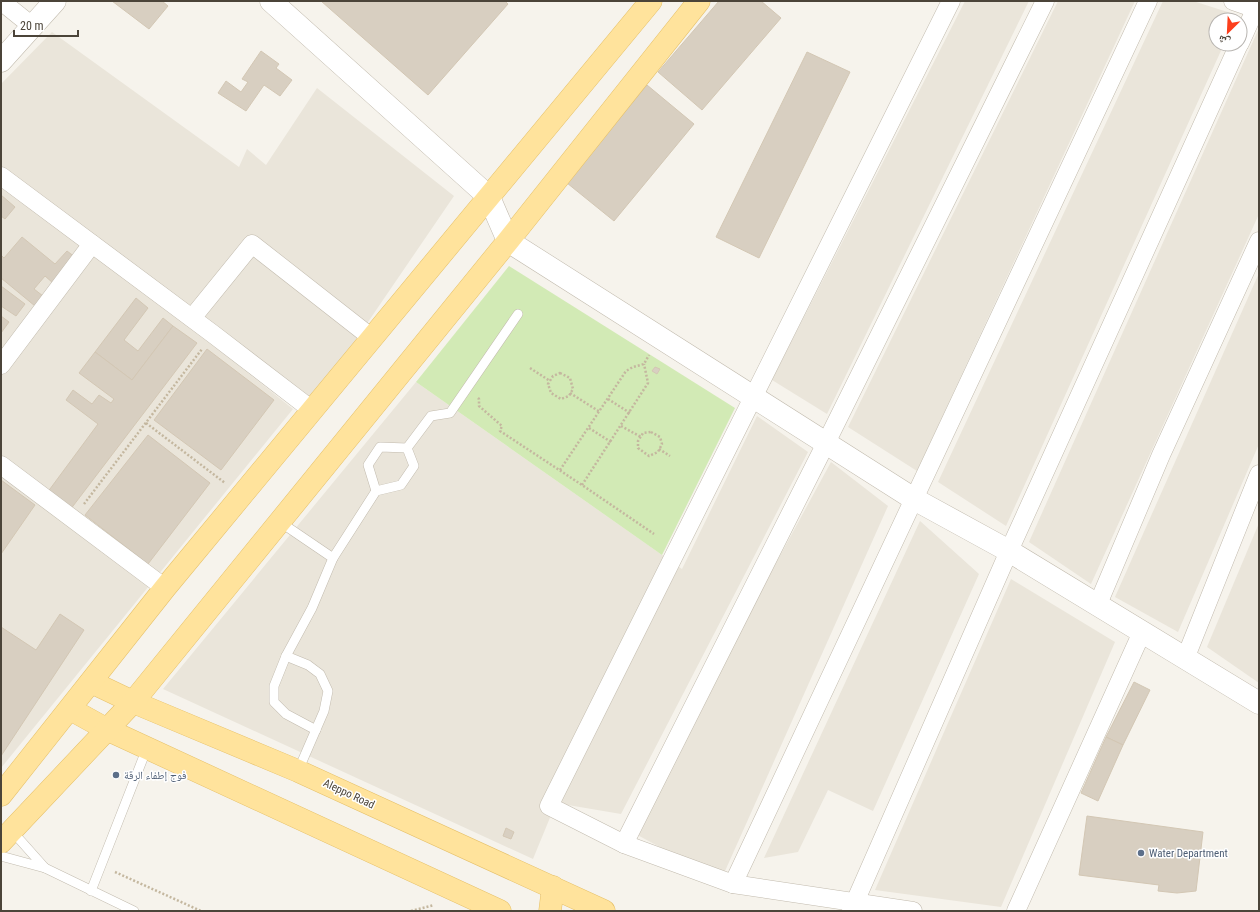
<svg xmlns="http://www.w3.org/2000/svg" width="1260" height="912" font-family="'Roboto Condensed','Noto Naskh Arabic',sans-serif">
<rect width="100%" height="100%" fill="#f6f3ec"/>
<!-- residential -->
<g fill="#eae5da">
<path d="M965 1H1029L827 414 772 380Z"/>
<path d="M1058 1H1135L917 471 848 427Z"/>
<path d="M1163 1H1193L1237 15 1234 20H1216V44H1224L1006 526 938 482Z"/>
<path d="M1259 28V214L1091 584 1029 542Z"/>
<path d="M52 32 239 167 247 149 266 165 317 88 454 196 312 404 1 169V84Z"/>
<path d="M1 183 99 254 293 409 1 768Z"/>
<path d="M1259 273V444L1178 632 1115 597Z"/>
<path d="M416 382 682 569 757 416 808 452 621 814 556 803 533 859 163 689Z"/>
<path d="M831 462 888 506 721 880 630 831Z"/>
<path d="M920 521 979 574 873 811 828 790 798 852 764 858Z"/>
<path d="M1259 523V683L1207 647Z"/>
<path d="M1011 579 1115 642 1001 907 875 890Z"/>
</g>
<!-- green -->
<path fill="#d2eab5" d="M509 266 735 408 662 555 416 382Z"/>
<!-- building -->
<g fill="#d8cfc1" stroke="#d3c7b4">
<path d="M112 1H162L168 6 149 29Z"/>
<path d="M321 1H505L508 4 428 95Z"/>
<path d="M719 1H761L781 18 702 110 658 72Z"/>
<path d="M261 51 279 64 276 68 292 80 280 96 264 85 246 111 218 93 226 81 241 92 248 82 242 79Z"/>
<path d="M807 52 850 72 759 258 716 237Z"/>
<path d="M647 85 694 124 614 221 567 183Z"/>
<path d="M1 195 15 207 5 219 1 216Z"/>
<path d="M22 237 55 264 67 251 75 257 53 283 45 276 34 289 43 296 35 306 1 278V255L4 258Z"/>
<path d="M1 286 25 304 16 316 1 306Z"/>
<path d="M136 298 148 308 124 340 138 351 163 318 173 326 132 380 95 352Z"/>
<path d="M1 316 9 322 1 333Z"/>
<path d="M173 326 197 343 70 510 47 493 98 424 66 400 73 390 92 404 99 395 111 403 114 399 79 373 95 352 132 380Z"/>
<path d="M207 349 274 400 221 470 154 420Z"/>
<path d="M655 367 660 369 657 374 652 371Z"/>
<path d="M148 435 210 483 148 564 85 515Z"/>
<path d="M1 480 35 505 1 554Z"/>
<path d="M60 614 84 630 1 756V627L36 650Z"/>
<path d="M1134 682 1150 690 1123 745 1106 737Z"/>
<path d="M1106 737 1123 745 1098 801 1081 793Z"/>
<path d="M1087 816 1203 832 1196 891 1177 893 1158 891 1159 885 1079 875Z"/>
<path d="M506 828 514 832 511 839 503 836Z"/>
</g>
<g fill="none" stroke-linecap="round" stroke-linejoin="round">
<defs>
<g id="service">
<path d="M376 491 368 465 380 447 407 448"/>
<path d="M280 522 333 558 312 608 286 656 274 686V702L286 714 316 730"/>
<path d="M333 558 376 491 401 485 414 466 407 448 431 416 450 413 518 314"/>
<path d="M286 656 308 665 320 674 328 691 324 711 298 771"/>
<path d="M12 831 45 868"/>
<path d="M1 856 45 868 134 911"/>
<path d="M91 891 147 748"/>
</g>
<g id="minor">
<path d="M1 1 32 26"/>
<path d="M1233 1 1259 10"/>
<path d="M1240 43 1259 1"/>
<path d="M1 176 213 334 312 410"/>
<path d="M192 318 252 244 372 338"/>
<path d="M1 365 92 244"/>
<path d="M1 465 165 588"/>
<path d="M1098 604 1161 455 1259 241"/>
<path d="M1185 659 1259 474"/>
<path d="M624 844 826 443 1045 1"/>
<path d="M733 884 1148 1"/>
<path d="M851 911 1009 551 1239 44"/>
<path d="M913 911 733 884 624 844 549 806 951 1"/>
<path d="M1016 911 1142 632"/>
</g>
<g id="tertiary">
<path d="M271 1 489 197 508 241 914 499 1009 551 1259 703"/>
<path d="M1 61 55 1"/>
</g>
<g id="primary">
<path d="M91 682 133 702 298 771 604 911"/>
<path d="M70 709 108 730 500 911"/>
<path d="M1 795 165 588 651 1"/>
<path d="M1 842 133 702 508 241 699 1"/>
<path d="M550 911 553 887"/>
</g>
</defs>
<!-- service casing -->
<use href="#service" stroke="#c2bbae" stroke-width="10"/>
<!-- minor casing -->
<use href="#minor" stroke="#c2bbae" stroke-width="19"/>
<!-- tertiary casing -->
<use href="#tertiary" stroke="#c2bbae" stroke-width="23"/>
<!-- primary casing -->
<use href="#primary" stroke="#e6c16a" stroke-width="23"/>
<!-- path -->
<g stroke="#c4b79f" stroke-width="2.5" stroke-dasharray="2 2" stroke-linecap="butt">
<path d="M530 368 550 381"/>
<path d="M560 373 570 378 573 389 569 396 561 399 551 393 548 384 553 376Z"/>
<path d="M570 393 600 412"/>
<path d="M478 398 479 399V406L502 426 500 431 582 485 654 534"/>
<path d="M608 399 630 413"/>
<path d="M146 423 225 483"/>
<path d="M621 426 641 437"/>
<path d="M589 428 611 442"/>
<path d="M651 432 660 437 662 444 658 452 649 456 638 448V441L643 433Z"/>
<path d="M659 449 670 456"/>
<path d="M560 470 626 371 633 367 644 364 649 355"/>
<path d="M582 485 648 383 644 364"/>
<path d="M84 504 202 349"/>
<path d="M115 872 201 911"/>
<path d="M411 911 434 905"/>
</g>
<!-- service -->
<use href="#service" stroke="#fff" stroke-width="9"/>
<!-- minor -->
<use href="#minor" stroke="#fff" stroke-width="18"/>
<!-- tertiary -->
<use href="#tertiary" stroke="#fff" stroke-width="22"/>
<!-- primary -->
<use href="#primary" stroke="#ffe39c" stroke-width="22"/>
</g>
<!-- markers -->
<g fill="#5c6f8a" stroke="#fff" stroke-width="1.5">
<circle cx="116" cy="775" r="4"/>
<circle cx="1141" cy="853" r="4"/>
</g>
<g text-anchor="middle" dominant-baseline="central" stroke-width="3" stroke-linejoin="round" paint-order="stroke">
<!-- service labels -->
<g font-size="11" fill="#4e5e75" stroke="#fff" text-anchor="start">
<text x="124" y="775">فوج إطفاء الرقة</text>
<text x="1149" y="853">Water Department</text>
</g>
<!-- street labels -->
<g font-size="11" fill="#4b4439" stroke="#fff">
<text transform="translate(349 794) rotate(25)">Aleppo Road</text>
</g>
</g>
<!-- border -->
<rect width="1260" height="912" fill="none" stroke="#4b4439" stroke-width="4"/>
<!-- north arrow -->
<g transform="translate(1228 32) rotate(204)"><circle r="19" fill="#ffffff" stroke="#b7b4b0"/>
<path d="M0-3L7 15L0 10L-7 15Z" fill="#fc3f1d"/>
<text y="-6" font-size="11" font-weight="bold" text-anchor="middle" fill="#4b4439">ش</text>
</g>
<!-- scale -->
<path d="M14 30v6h64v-6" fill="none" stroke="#4b4439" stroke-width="2"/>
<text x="20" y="30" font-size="12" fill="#4b4439" stroke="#ffffff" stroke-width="3" paint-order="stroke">20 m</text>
</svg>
